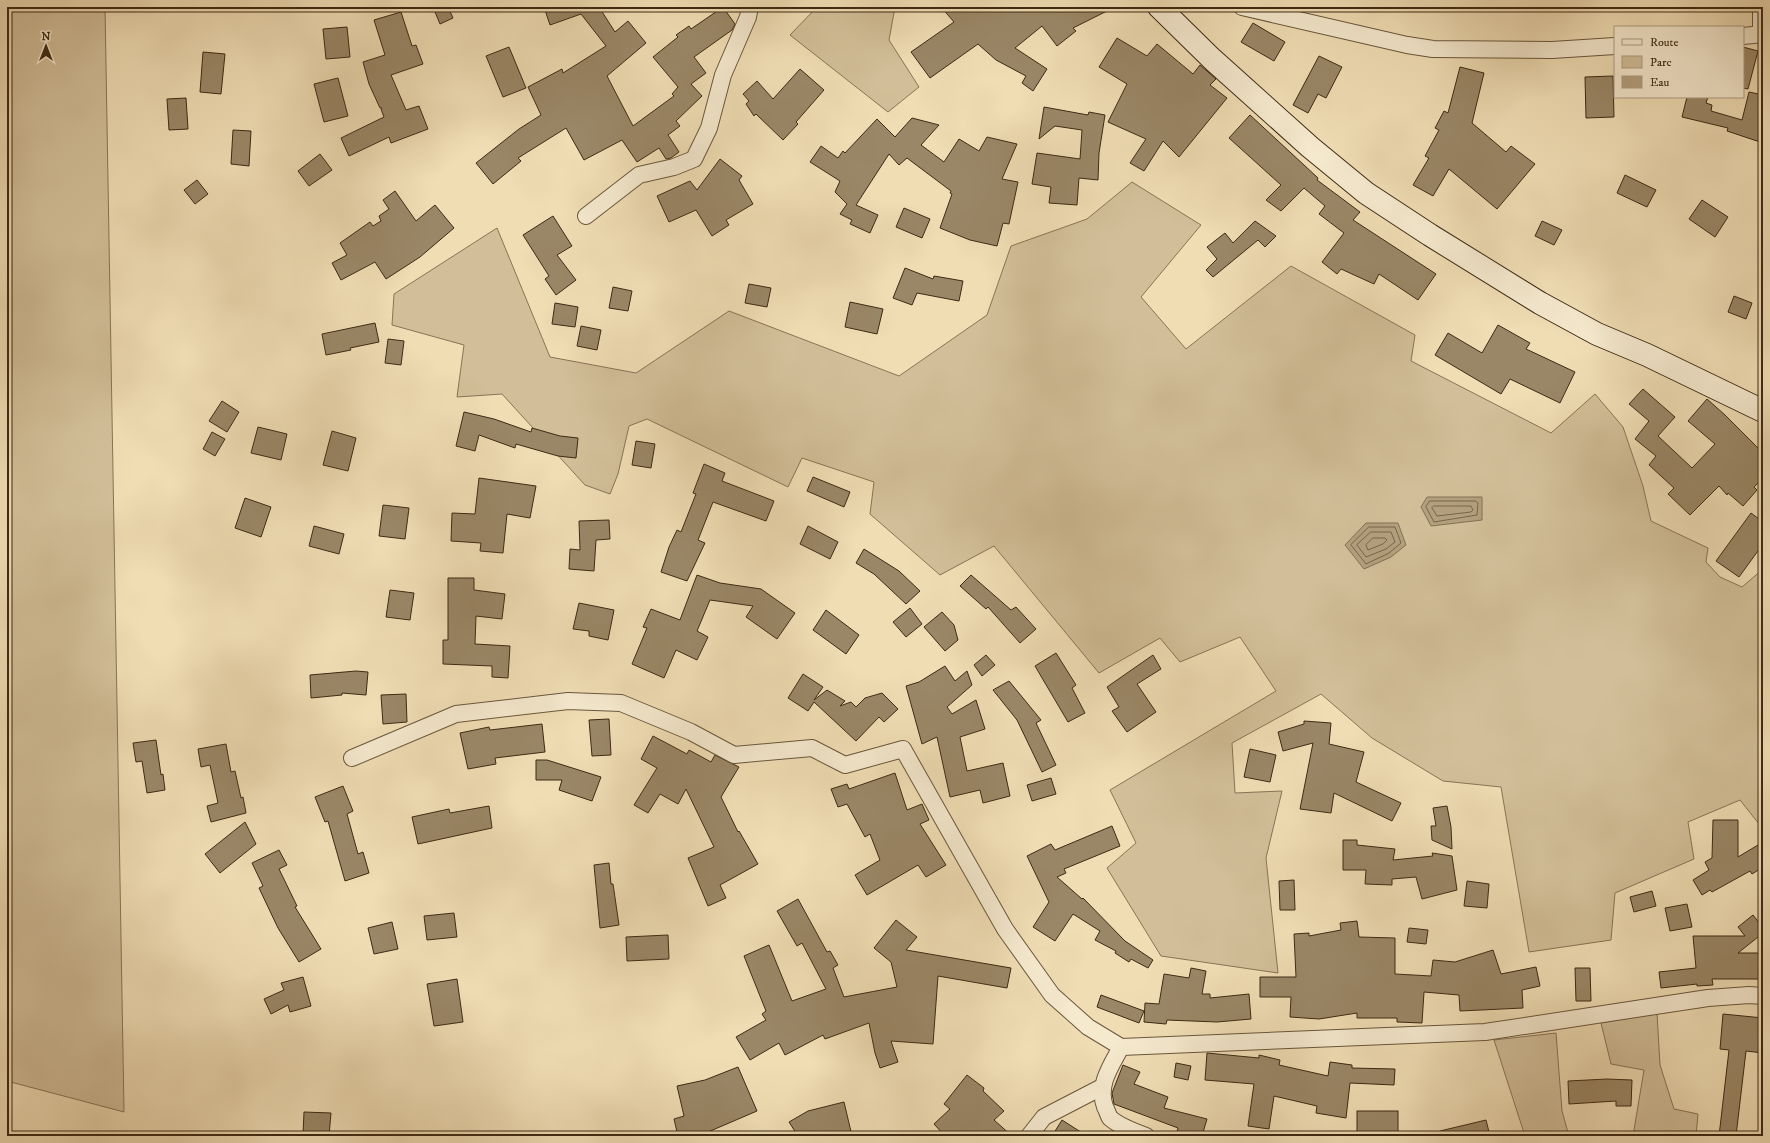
<svg xmlns="http://www.w3.org/2000/svg" width="1770" height="1143" font-family="'IM FELL DW Pica',serif">
<rect width="100%" height="100%" fill="#f0ddb4"/>
<filter id="stains"><feTurbulence type="fractalNoise" baseFrequency=".005" numOctaves="4"/><feColorMatrix values="0 0 0 0 .2 0 0 0 0 .09 0 0 0 0 .02 0 0 0 .5 -.17"/></filter>
<radialGradient id="worn" r=".72"><stop offset=".6" stop-color="#630" stop-opacity="0"/><stop offset="1" stop-color="#630" stop-opacity=".3"/></radialGradient>
<!-- green -->
<g fill="#d2bf99" stroke="#887456">
<path d="M7 7H105L124 1112 7 1081Z"/>
<path d="M817 7H895L889 40 919 87 888 112 790 35Z"/>
<path d="M1132 182 1201 225 1141 297 1186 349 1291 266 1415 335 1411 361 1551 433 1595 394 1623 427 1643 486 1651 521 1708 548 1706 562 1720 577 1742 587 1763 569V829L1740 800 1688 822 1694 859 1615 893 1611 940 1529 952 1501 787 1443 781 1372 738 1321 694 1232 743 1235 793 1282 791 1266 858 1278 973 1161 956 1107 868 1136 843 1110 790 1276 691 1240 637 1180 662 1160 638 1099 673 994 546 940 575 870 514 874 482 802 458 788 487 647 419 629 426 618 474 610 494 585 485 502 394 457 397 464 345 392 325 394 294 497 228 550 357 636 373 729 311 899 376 987 315 1011 246 1087 219Z"/>
<path d="M1657 1013 1660 1065 1674 1109 1698 1114 1696 1136H1633L1644 1070 1611 1064 1601 1023Z"/>
<path d="M1556 1033 1562 1111 1569 1136H1525L1494 1040Z"/>
</g>
<!-- water -->
<g fill="#b3a07e" stroke="#847154">
<path d="M1427 497H1482V520L1431 526 1421 507Z"/>
<path d="M1366 523H1398L1406 545 1391 557 1364 569 1345 545Z"/>
</g>
<g fill="none" stroke-linecap="round" stroke-linejoin="round">
<!-- shore -->
<g stroke="#786549" stroke-width="1">
<path d="M1430 501H1476L1478 503 1477 515 1434 522 1426 507Z"/>
<path d="M1434 506H1471L1473 510 1471 512 1437 516 1432 508Z"/>
<path d="M1369 527H1395L1401 543 1389 553 1366 564 1351 545Z"/>
<path d="M1371 532H1391L1395 542 1386 549 1366 557 1357 545Z"/>
<path d="M1373 538H1385L1387 540 1383 544 1368 550 1366 545Z"/>
</g>
</g>
<!-- building -->
<g fill="#9a8767" stroke="#3d2a14">
<path d="M433 7H448L453 18 440 24Z"/>
<path d="M544 7H599L615 32 628 21 646 43 607 76 633 126 674 96 672 94 678 87 653 57 678 37 676 35 689 26 691 29 723 7 735 24 732 30 694 57 706 73 691 84 702 96 676 121 680 126 668 135 679 152 671 158 666 159 659 148 637 162 622 140 584 160 566 128 518 158 521 161 493 184 476 163 519 129 541 115 528 87 562 69 563 73 606 46 581 14 550 25Z"/>
<path d="M941 7H1115L1073 28 1076 31 1057 46 1042 26 1015 48 1047 69 1033 91 1022 83 1026 76 996 60 978 44 930 78 911 52 954 22Z"/>
<path d="M401 12 412 46 416 45 423 64 391 75 406 110 419 106 428 129 391 143 389 137 349 156 341 138 384 117 381 109 382 108H380L369 84 363 62 385 55 374 20Z"/>
<path d="M1253 23 1285 42 1274 61 1241 42Z"/>
<path d="M347 27 350 57 326 59 323 29Z"/>
<path d="M1117 38 1147 56 1157 44 1193 74 1200 65 1216 79 1210 85 1227 98 1179 157 1163 141 1144 171 1130 163 1146 139 1108 122 1127 84 1099 67Z"/>
<path d="M509 47 526 88 503 97 486 56Z"/>
<path d="M1743 47 1758 51 1748 89 1743 88Z"/>
<path d="M203 52 225 54 221 94 200 92Z"/>
<path d="M1319 56 1342 67 1326 98 1318 94 1308 113 1293 105Z"/>
<path d="M1460 67 1484 73 1472 123 1506 152 1511 146 1535 164 1497 209 1449 169 1433 196 1413 185 1429 158 1425 156 1439 130 1435 128 1444 111 1448 113Z"/>
<path d="M800 69 824 90 796 122 798 124 783 140 756 114 754 116 746 104 749 101 743 94 757 81 773 99Z"/>
<path d="M1613 76 1614 117 1586 118 1585 77Z"/>
<path d="M338 78 348 116 324 122 314 84Z"/>
<path d="M1749 92 1763 95V143L1727 131 1728 128 1682 117 1687 97H1708L1706 103 1712 105 1711 111 1742 120Z"/>
<path d="M186 98 188 129 169 130 167 99Z"/>
<path d="M1044 107 1088 115 1089 112 1105 115 1099 153 1098 180 1079 178 1077 205 1049 203 1051 187 1032 184 1037 153 1080 159 1082 130 1055 126 1039 139Z"/>
<path d="M1250 115 1318 178 1317 180 1360 212 1353 220 1436 274 1418 300 1379 274 1374 284 1341 269 1337 274 1322 262 1344 233 1319 214 1325 206 1304 188 1281 211 1266 200 1281 185 1229 138Z"/>
<path d="M912 118 939 125 921 145 944 162 959 139 979 151 987 137 1017 144 1002 179 1018 182 1009 224 1003 223 997 246 970 240 940 228 952 194 950 193 951 191 907 158 899 165 889 154 856 205 878 215 870 233 850 224 852 220 840 214 847 204 835 192 840 181 810 162 821 146 838 158 843 151 845 153 877 119 895 137Z"/>
<path d="M233 130 251 131 249 166 231 164Z"/>
<path d="M320 154 332 170 309 186 298 171Z"/>
<path d="M720 159 742 176 739 180 753 204 726 220 729 225 712 236 696 210 669 222 657 196 690 181 697 190Z"/>
<path d="M1625 175 1656 190 1647 207 1617 193Z"/>
<path d="M197 180 208 194 195 204 184 190Z"/>
<path d="M395 191 416 221 435 205 454 228 420 257 386 279 375 262 341 280 332 263 347 255 340 243 370 222 373 226 381 221 379 216 389 209 383 200Z"/>
<path d="M1702 200 1728 217 1715 237 1689 219Z"/>
<path d="M904 208 930 219 922 238 896 227Z"/>
<path d="M553 216 572 246 557 255 576 280 556 295 545 279 549 276 523 235Z"/>
<path d="M1255 221 1276 236 1265 247 1258 240 1213 277 1206 270 1217 259 1207 247 1225 233 1233 243Z"/>
<path d="M1542 221 1562 230 1554 245 1535 236Z"/>
<path d="M905 268 933 279 934 276 963 281 959 301 917 293 912 305 893 298Z"/>
<path d="M749 284 771 288 767 307 745 303Z"/>
<path d="M613 287 632 291 628 311 609 308Z"/>
<path d="M1734 296 1752 303 1746 319 1728 312Z"/>
<path d="M850 302 883 309 877 334 845 327Z"/>
<path d="M555 303 578 307 575 327 552 324Z"/>
<path d="M375 323 379 342 350 348 351 350 326 355 322 334Z"/>
<path d="M1498 325 1530 343 1526 349 1575 372 1560 403 1510 379 1501 394 1435 355 1448 333 1482 353Z"/>
<path d="M581 326 601 330 597 350 577 346Z"/>
<path d="M388 339 404 341 401 365 385 363Z"/>
<path d="M1643 389 1675 417 1658 436 1692 468 1715 444 1688 421 1707 399 1725 415 1763 453V478L1754 487 1757 490 1743 506 1728 493 1727 495 1719 486 1690 515 1668 494 1674 488 1649 465 1656 456 1635 439 1649 421 1629 404Z"/>
<path d="M222 401 239 412 227 432 209 421Z"/>
<path d="M464 412 494 419 531 432 532 428 560 436 578 438 576 458 558 456 516 444 515 448 479 435 475 451 456 446Z"/>
<path d="M258 427 287 434 281 460 251 453Z"/>
<path d="M332 431 356 438 348 471 323 465Z"/>
<path d="M212 432 225 439 215 456 203 449Z"/>
<path d="M636 441 655 444 651 468 632 465Z"/>
<path d="M704 464 725 473 722 481 774 501 766 521 713 502 698 540 705 543 687 581 661 572 669 547 677 530 681 532 696 494 693 493Z"/>
<path d="M813 477 850 492 844 507 807 491Z"/>
<path d="M479 478 536 486 530 518 507 514 503 553 480 551 481 543 451 541 452 513 475 514Z"/>
<path d="M245 498 271 507 261 537 235 528Z"/>
<path d="M383 505 409 508 405 539 379 536Z"/>
<path d="M1751 513 1763 522V544L1739 577 1716 561Z"/>
<path d="M609 520 610 539 596 540 594 571 569 569 570 549 580 550 579 521Z"/>
<path d="M314 526 344 534 339 554 309 546Z"/>
<path d="M808 526 838 542 830 559 800 544Z"/>
<path d="M864 549 899 571 920 591 906 604 874 574 856 563Z"/>
<path d="M697 575 720 583 761 589 795 613 777 639 746 617 753 606 710 600 697 631 708 637 697 660 676 650 664 678 632 664 647 628 643 627 651 609 680 620Z"/>
<path d="M971 575 1011 610 1016 607 1036 629 1020 643 988 607 986 609 960 586Z"/>
<path d="M448 578H474V590L505 594 502 619 476 616 475 644 510 646 508 678 492 677V666L443 664V640H448Z"/>
<path d="M390 590 414 593 410 620 386 617Z"/>
<path d="M579 603 614 610 608 640 589 636V631L573 629Z"/>
<path d="M910 608 922 624 906 637 893 622Z"/>
<path d="M826 610 859 635 846 654 813 630Z"/>
<path d="M942 612 954 625 958 640 945 651 924 627Z"/>
<path d="M1056 653 1076 685 1072 688 1085 713 1068 722 1035 666Z"/>
<path d="M986 655 995 665 982 676 974 665Z"/>
<path d="M1153 655 1161 669 1137 684 1156 712 1127 732 1112 711 1119 707 1107 687Z"/>
<path d="M945 666 955 681 967 671 972 685 947 707 952 714 976 700 985 729 960 737 967 771 1003 763 1010 796 983 803 980 790 950 797 937 737 922 744 906 686 919 682Z"/>
<path d="M356 671 368 672 366 695 342 693V695L311 698 310 675Z"/>
<path d="M803 674 823 687 814 700 827 690 845 701 840 706 851 702 856 707 865 698 882 693 898 709 884 722 879 717 856 741 814 702 808 711 788 698Z"/>
<path d="M1009 681 1041 720 1036 723 1056 765 1042 772 1017 720 993 690Z"/>
<path d="M406 694 407 722 383 724 381 695Z"/>
<path d="M609 719 611 755 592 756 589 720Z"/>
<path d="M1304 721 1331 723 1329 744 1364 752 1356 782 1401 803 1392 821 1334 793 1331 813 1300 809 1313 743 1283 751 1278 732 1304 724Z"/>
<path d="M542 724 545 752 495 758 496 764 468 769 460 733 489 727 490 730Z"/>
<path d="M653 736 687 754 689 750 711 762 715 755 739 767 721 797 738 832 739 831 758 864 720 885 726 898 708 906 688 858 714 847 686 789 678 804 660 794 648 813 634 805 657 768 641 759Z"/>
<path d="M156 740 161 775 163 774 165 790 147 793 142 761 136 762 133 743Z"/>
<path d="M226 744 231 772 235 771 241 798 243 797 246 813 211 822 207 806 218 803 210 765 201 767 198 749Z"/>
<path d="M1250 749 1276 755 1270 782 1244 777Z"/>
<path d="M536 760H547L601 777 592 801 559 790 562 780H536Z"/>
<path d="M895 773 907 810 922 804 929 820 920 824 946 865 926 877 918 865 867 895 855 875 880 860 870 834 865 837 847 804 838 807 831 789 847 784 849 789Z"/>
<path d="M1051 778 1056 794 1032 801 1027 785Z"/>
<path d="M343 786 353 811 347 814 358 854 363 852 369 873 345 881 328 821 325 822 315 797Z"/>
<path d="M489 806 492 828 418 844 412 817 449 809 450 813Z"/>
<path d="M1447 806 1451 827 1452 849 1432 840 1431 826H1436L1433 808Z"/>
<path d="M1713 820H1738V857L1763 842V867L1752 874 1750 871 1712 892 1710 890 1702 895 1693 880 1709 870 1705 862 1712 858Z"/>
<path d="M245 822 256 844 220 873 205 854Z"/>
<path d="M1112 826 1120 846 1064 869 1066 873 1057 877 1082 899 1083 898 1125 941 1153 960 1148 968 1131 959 1129 962 1115 953 1116 951 1095 940 1100 931 1073 914 1055 941 1033 927 1049 902 1027 856 1051 844 1055 850Z"/>
<path d="M1343 840H1357V845L1395 849 1393 860 1433 856 1432 853 1452 856 1457 890 1422 899 1416 877 1392 879V885L1365 884 1366 870H1343Z"/>
<path d="M279 850 287 865 279 869 297 906 295 907 321 949 299 962 278 928 259 888 263 886 252 863Z"/>
<path d="M609 863 611 884H613L619 925 600 928 594 865Z"/>
<path d="M1294 880 1295 910H1280L1279 881Z"/>
<path d="M1467 881 1489 884 1487 908 1464 906Z"/>
<path d="M1652 891 1656 906 1634 912 1630 897Z"/>
<path d="M798 899 827 952 830 951 838 965 833 968 844 997 897 987 891 962 874 948 896 920 917 937 906 950 1011 968 1007 988 938 976 933 1044 891 1041 898 1062 880 1068 875 1053 869 1023 825 1039 823 1035 785 1055 779 1043 750 1060 736 1037 766 1020 762 1014 766 1011 744 956 769 945 792 1001 826 989 802 943 797 946 777 911Z"/>
<path d="M1687 904 1692 927 1670 931 1665 908Z"/>
<path d="M454 913 457 937 427 940 424 916Z"/>
<path d="M1753 915 1763 928V933L1738 953H1761L1760 979H1712L1713 985 1697 986V984L1661 988 1659 972 1696 968 1693 936H1745L1738 927Z"/>
<path d="M1357 921 1359 937 1395 938V974L1431 976 1433 960 1455 962 1493 950 1501 974 1536 967 1540 986 1522 990 1523 1008 1460 1011 1459 995 1424 992 1422 1023 1397 1022V1018H1357V1013L1319 1019 1290 1017 1291 997H1260V977H1296L1294 934 1309 933V936L1341 930 1340 923Z"/>
<path d="M392 922 398 949 374 954 368 928Z"/>
<path d="M1409 928 1428 930 1426 944 1407 942Z"/>
<path d="M668 935 669 959 627 961 626 937Z"/>
<path d="M1191 968 1206 971 1202 994H1210V998L1249 994 1251 1019 1217 1022 1167 1020 1166 1024 1144 1022 1145 1003 1159 1004 1164 974 1189 978Z"/>
<path d="M1575 968H1590L1591 1001H1576Z"/>
<path d="M303 977 311 1006 290 1012 288 1005 271 1014 264 999 284 990 281 983Z"/>
<path d="M457 979 463 1022 434 1026 427 984Z"/>
<path d="M1101 995 1144 1011 1139 1023 1097 1007Z"/>
<path d="M1723 1014 1763 1018V1053L1746 1051 1736 1136H1719L1729 1050 1720 1049Z"/>
<path d="M1207 1053 1259 1058V1055L1280 1060 1279 1065 1328 1076 1330 1062 1352 1065V1068L1395 1069 1394 1085 1350 1083 1346 1118 1316 1113 1317 1106 1274 1096 1269 1129 1248 1126 1254 1084 1205 1080Z"/>
<path d="M1176 1063 1191 1066 1188 1080 1174 1077Z"/>
<path d="M1123 1065 1140 1072 1134 1084 1168 1097 1164 1108 1207 1119 1202 1136H1190L1177 1132 1178 1128 1114 1104 1112 1093Z"/>
<path d="M738 1067 757 1111 708 1132 709 1136H678L674 1119 684 1116 677 1086 705 1080Z"/>
<path d="M967 1075 984 1088 983 1091 1004 1111 994 1120 1012 1136H945L934 1124 950 1109 944 1104Z"/>
<path d="M1607 1079 1632 1080 1631 1106H1616V1101L1569 1104 1568 1081Z"/>
<path d="M844 1102 852 1136H798L789 1122 808 1111Z"/>
<rect x="1357" y="1111" width="41" height="23"/>
<path d="M304 1112 331 1113 329 1136 303 1134Z"/>
<path d="M1062 1120 1087 1136H1052Z"/>
<path d="M1486 1120 1490 1136H1441L1440 1131Z"/>
</g>
<g fill="none" stroke-linecap="round" stroke-linejoin="round">
<defs>
<g id="minor">
<path d="M1242 7 1407 45 1433 49 1552 50 1615 46"/>
<path d="M1761 7V35"/>
<path d="M1743 36 1763 34"/>
<path d="M586 216 639 175 674 167 694 159 709 128 723 75 748 17 750 7"/>
<path d="M352 758 456 714 568 701 621 703 691 732 734 755 812 748 845 765 903 749 1005 929 1052 995 1088 1027 1121 1047 1485 1032 1708 998 1749 995 1763 996"/>
<path d="M1121 1047C1111 1066 1097 1085 1105 1107 1107 1110 1108 1115 1110 1118 1119 1126 1135 1132 1146 1136"/>
<path d="M1029 1136 1044 1117 1102 1087"/>
</g>
<path id="secondary" d="M1159 7 1212 59 1310 147 1366 193 1430 235 1540 303 1597 334 1647 355 1763 411"/>
</defs>
<!-- minor casing -->
<use href="#minor" stroke="#6a573c" stroke-width="18"/>
<!-- secondary casing -->
<use href="#secondary" stroke="#3d2a14" stroke-width="24"/>
<!-- minor -->
<use href="#minor" stroke="#f5e9ce" stroke-width="16"/>
<!-- secondary -->
<use href="#secondary" stroke="#f5e9ce" stroke-width="22"/>
</g>
<!-- margin -->
<rect width="1770" height="1143" fill="none" stroke="#f0ddb4" stroke-width="24"/>
<rect x="8" y="8" width="1754" height="1127" fill="none" stroke="#3d2a14" stroke-width="2"/>
<rect x="12" y="12" width="1746" height="1119" fill="none" stroke="#3d2a14"/>
<!-- legend -->
<rect x="1614" y="26" width="130" height="72" fill="#f5e9ce" stroke="#ab9d84"/>
<rect x="1622" y="39" width="20" height="6" fill="#f5e9ce" stroke="#ab9d84"/>
<text x="1650" y="46" font-size="12" fill="#3d2a14">Route</text>
<rect x="1622" y="56" width="20" height="12" fill="#d2bf99" stroke="#ab9d84"/>
<text x="1650" y="66" font-size="12" fill="#3d2a14">Parc</text>
<rect x="1622" y="76" width="20" height="12" fill="#b3a07e" stroke="#ab9d84"/>
<text x="1650" y="86" font-size="12" fill="#3d2a14">Eau</text>
<!-- north arrow -->
<g transform="translate(46 46)" stroke="#f5e9ce" stroke-width="3" paint-order="stroke">
<path d="M0-3L7 15L0 10L-7 15Z" fill="#3d2a14"/>
<text y="-6" font-size="11" font-weight="bold" text-anchor="middle" fill="#3d2a14">N</text>
</g>
<rect width="100%" height="100%" filter="url(#stains)"/>
<rect width="100%" height="100%" fill="url(#worn)"/>
</svg>
